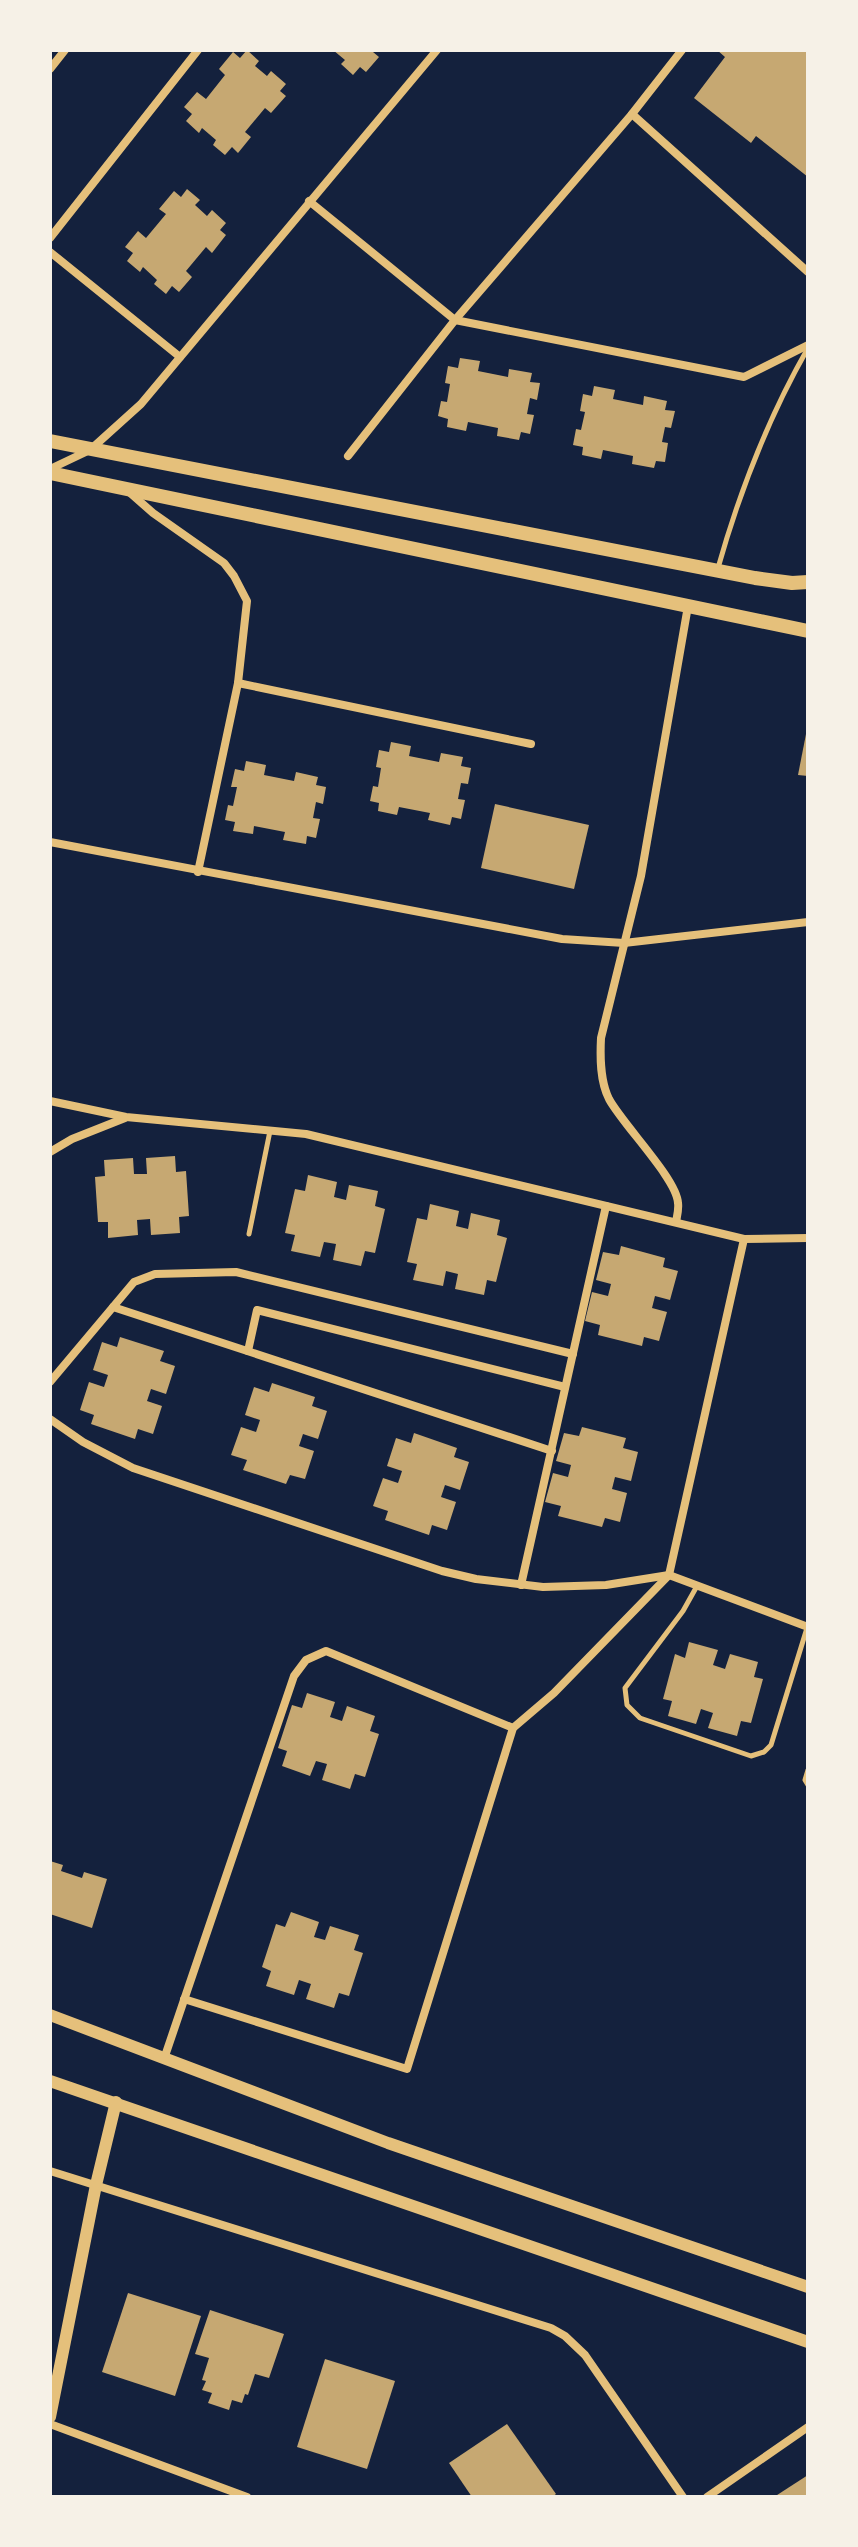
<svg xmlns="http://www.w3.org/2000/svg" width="858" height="2547" font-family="Spectral,serif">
<rect width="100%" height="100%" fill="#14213d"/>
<!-- building -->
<g fill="#c6a872">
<path d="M247 50 259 61 255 66 267 76 271 71 286 84 280 91 286 96 271 113 265 108 245 132 251 137 238 153 232 147 225 155 213 145 216 140 202 128 199 133 186 121 192 114 184 107 197 92 206 99 225 75 219 69 233 52 240 58Z"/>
<path d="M333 50H374L373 52 379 57 366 72 360 67 353 75 341 64 345 60Z"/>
<path d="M717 50H808V177L756 136 751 143 694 98 725 57Z"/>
<path d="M187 189 200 200 195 205 207 216 212 210 226 223 220 230 226 235 212 253 206 247 186 271 192 277 179 292 172 286 166 294 154 284 157 280 143 267 140 272 127 261 133 253 125 247 138 231 146 238 166 214 159 209 174 191 181 197Z"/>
<path d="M460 358 480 361 478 371 508 377 509 369 532 373 530 382 540 383 537 400 530 398 527 414 534 415 530 434 521 432 519 440 497 436 498 428 468 422 466 431 447 427 448 419 438 416 441 401 447 402 450 384 445 383 448 366 458 368Z"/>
<path d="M594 386 615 390 613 399 643 405 644 396 667 401 665 410 675 411 671 428 665 427 662 442 668 443 665 462 656 461 654 468 632 464 633 456 603 450 601 459 582 455 583 447 573 445 576 429 581 430 585 412 580 411 583 394 592 396Z"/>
<path d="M807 729H808V776L798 775Z"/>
<path d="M391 742 411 746 409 756 439 762 441 753 463 757 461 766 471 768 468 784 461 783 458 799 465 800 461 819 452 817 450 825 428 820 430 813 399 807 397 815 378 811 379 803 370 801 373 786 378 787 381 768 376 767 379 750 389 752Z"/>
<path d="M246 761 266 765 264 775 294 781 296 772 318 777 316 785 326 787 323 804 316 802 313 818 320 819 316 838 307 836 306 844 283 840 285 832 254 826 253 834 233 831 235 822 225 820 228 805 233 806 237 787H231L235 769 244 771Z"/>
<path d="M495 804 589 825 574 889 481 868Z"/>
<path d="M175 1156 176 1172 186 1171 189 1216 179 1217 180 1233 151 1235 150 1219 137 1220 138 1235 108 1238V1222H98L95 1177 105 1176 104 1160 133 1158 134 1174H147L146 1158Z"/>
<path d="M308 1175 337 1182 334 1197 346 1200 349 1185 378 1191 375 1206 385 1209 375 1253 365 1251 361 1266 333 1260 336 1244 324 1242 320 1257 291 1251 295 1235 285 1233 295 1189 305 1191Z"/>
<path d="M430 1204 459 1211 456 1226 468 1229 471 1213 500 1220 497 1235 507 1238 496 1282 487 1280 484 1295 455 1289 458 1274 446 1271 443 1286 413 1280 417 1264 407 1262 417 1218 427 1220Z"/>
<path d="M621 1246 665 1258 663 1267 678 1271 670 1300 655 1296 652 1308 667 1312 659 1341 644 1337 642 1346 598 1335 600 1325 585 1321 592 1292 608 1296 611 1284 596 1280 603 1252 619 1255Z"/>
<path d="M120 1337 164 1351 160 1361 175 1366 166 1394 151 1389 147 1401 162 1406 153 1434 138 1429 135 1439 91 1424 94 1415 80 1410 89 1382 104 1387 108 1375 93 1370 102 1342 117 1347Z"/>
<path d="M272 1383 315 1397 312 1406 327 1411 318 1439 303 1434 299 1446 314 1451 305 1479 290 1475 286 1484 243 1470 247 1460 231 1455 241 1427 256 1432 260 1420 245 1415 254 1387 269 1392Z"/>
<path d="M582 1427 626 1438 623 1448 638 1452 631 1481 615 1477 612 1489 627 1493 620 1522 605 1518 602 1527 558 1516 561 1506 545 1502 553 1473 568 1477 571 1465 556 1461 564 1433 579 1436Z"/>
<path d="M414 1433 457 1448 454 1457 469 1462 460 1490 445 1485 441 1497 456 1502 447 1530 432 1525 429 1535 385 1520 388 1511 373 1506 383 1478 398 1483 402 1471 387 1466 396 1438 411 1443Z"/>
<path d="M689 1642 718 1650 713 1665 725 1669 730 1654 758 1662 754 1677 763 1679 751 1723 741 1721 737 1736 708 1728 713 1713 701 1709 696 1724 668 1716 672 1701 663 1699 675 1654 685 1658Z"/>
<path d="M307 1693 335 1702 330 1717 342 1721 347 1706 375 1716 370 1731 379 1734 365 1777 355 1774 350 1789 322 1780 327 1764 316 1761 310 1776 282 1766 287 1751 278 1748 292 1705 302 1708Z"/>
<path d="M50 1861 63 1865 61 1871 82 1878 84 1872 107 1879 92 1928 50 1914Z"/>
<path d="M291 1912 319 1922 314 1937 325 1940 330 1926 359 1935 354 1950 363 1953 349 1996 339 1993 334 2008 306 1999 311 1984 299 1980 294 1995 266 1986 271 1971 262 1967 276 1924 285 1927Z"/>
<path d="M128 2293 201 2316 175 2396 102 2372Z"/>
<path d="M210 2310 284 2334 269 2378 255 2374 248 2395 245 2394 242 2403 232 2400 229 2410 208 2403 212 2393 202 2390 206 2381 202 2380 209 2358 195 2354Z"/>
<path d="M325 2359 395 2381 367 2469 297 2447Z"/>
<path d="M507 2424 556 2494 552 2497H472L449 2463Z"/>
<path d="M808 2475V2497H774Z"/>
</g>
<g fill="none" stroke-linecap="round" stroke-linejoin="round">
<!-- service -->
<g stroke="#e5c07b" stroke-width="5">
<path d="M718 568C740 490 768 418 808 348"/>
<path d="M249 1234 270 1131"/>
<path d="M697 1586 683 1611 625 1688 627 1705 640 1718 751 1756 764 1752 771 1745 807 1628"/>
<path d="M808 1770 805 1780 808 1785"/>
</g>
<!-- minor -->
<g stroke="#e5c07b" stroke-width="8">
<path d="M50 69 65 50"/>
<path d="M632 114 808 272"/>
<path d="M309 201 455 320 744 377 808 345"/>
<path d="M50 238 198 50"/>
<path d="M50 252 180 357"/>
<path d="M348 456 455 320 632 114 682 50"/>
<path d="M50 469 90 450 141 404 437 50"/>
<path d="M128 491 153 513 224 563 234 576 247 601 238 683 198 872"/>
<path d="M238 683 531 744"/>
<path d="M50 842 562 939 624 943 808 922"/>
<path d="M50 1101 126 1117 306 1134 744 1239 808 1238"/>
<path d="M50 1152 72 1139 125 1118"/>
<path d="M676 1222C677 1216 679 1209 678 1203 677 1179 623 1125 609 1099 600 1081 600 1058 601 1038L641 876 688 606"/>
<path d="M113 1307 552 1451"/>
<path d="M248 1351 257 1310 565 1387"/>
<path d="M50 1382 134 1282 155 1274 236 1272 573 1354"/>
<path d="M50 1419 83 1442 133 1468 442 1571 476 1579 543 1587 606 1585 669 1575 808 1627"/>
<path d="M521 1585 606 1206"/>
<path d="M184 1999 407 2069 513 1728 554 1693 669 1575 744 1239"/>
<path d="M164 2059 294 1676 306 1660 326 1651 513 1728"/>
<path d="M50 2171 551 2328 565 2336 585 2355 683 2497"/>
<path d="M50 2424 247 2497"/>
<path d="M707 2497 808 2427"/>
</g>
<!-- tertiary -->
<g stroke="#e5c07b" stroke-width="12">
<path d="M50 2015 388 2143 808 2287"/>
<path d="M50 2081 808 2342"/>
<path d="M50 2417 96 2185 116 2102"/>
</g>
<!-- secondary -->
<g stroke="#e5c07b" stroke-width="14">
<path d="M50 441 755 578 792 583 808 582"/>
<path d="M50 473 808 631"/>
</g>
</g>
<!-- border -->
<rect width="858" height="2547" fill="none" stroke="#f6f1e7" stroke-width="104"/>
</svg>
